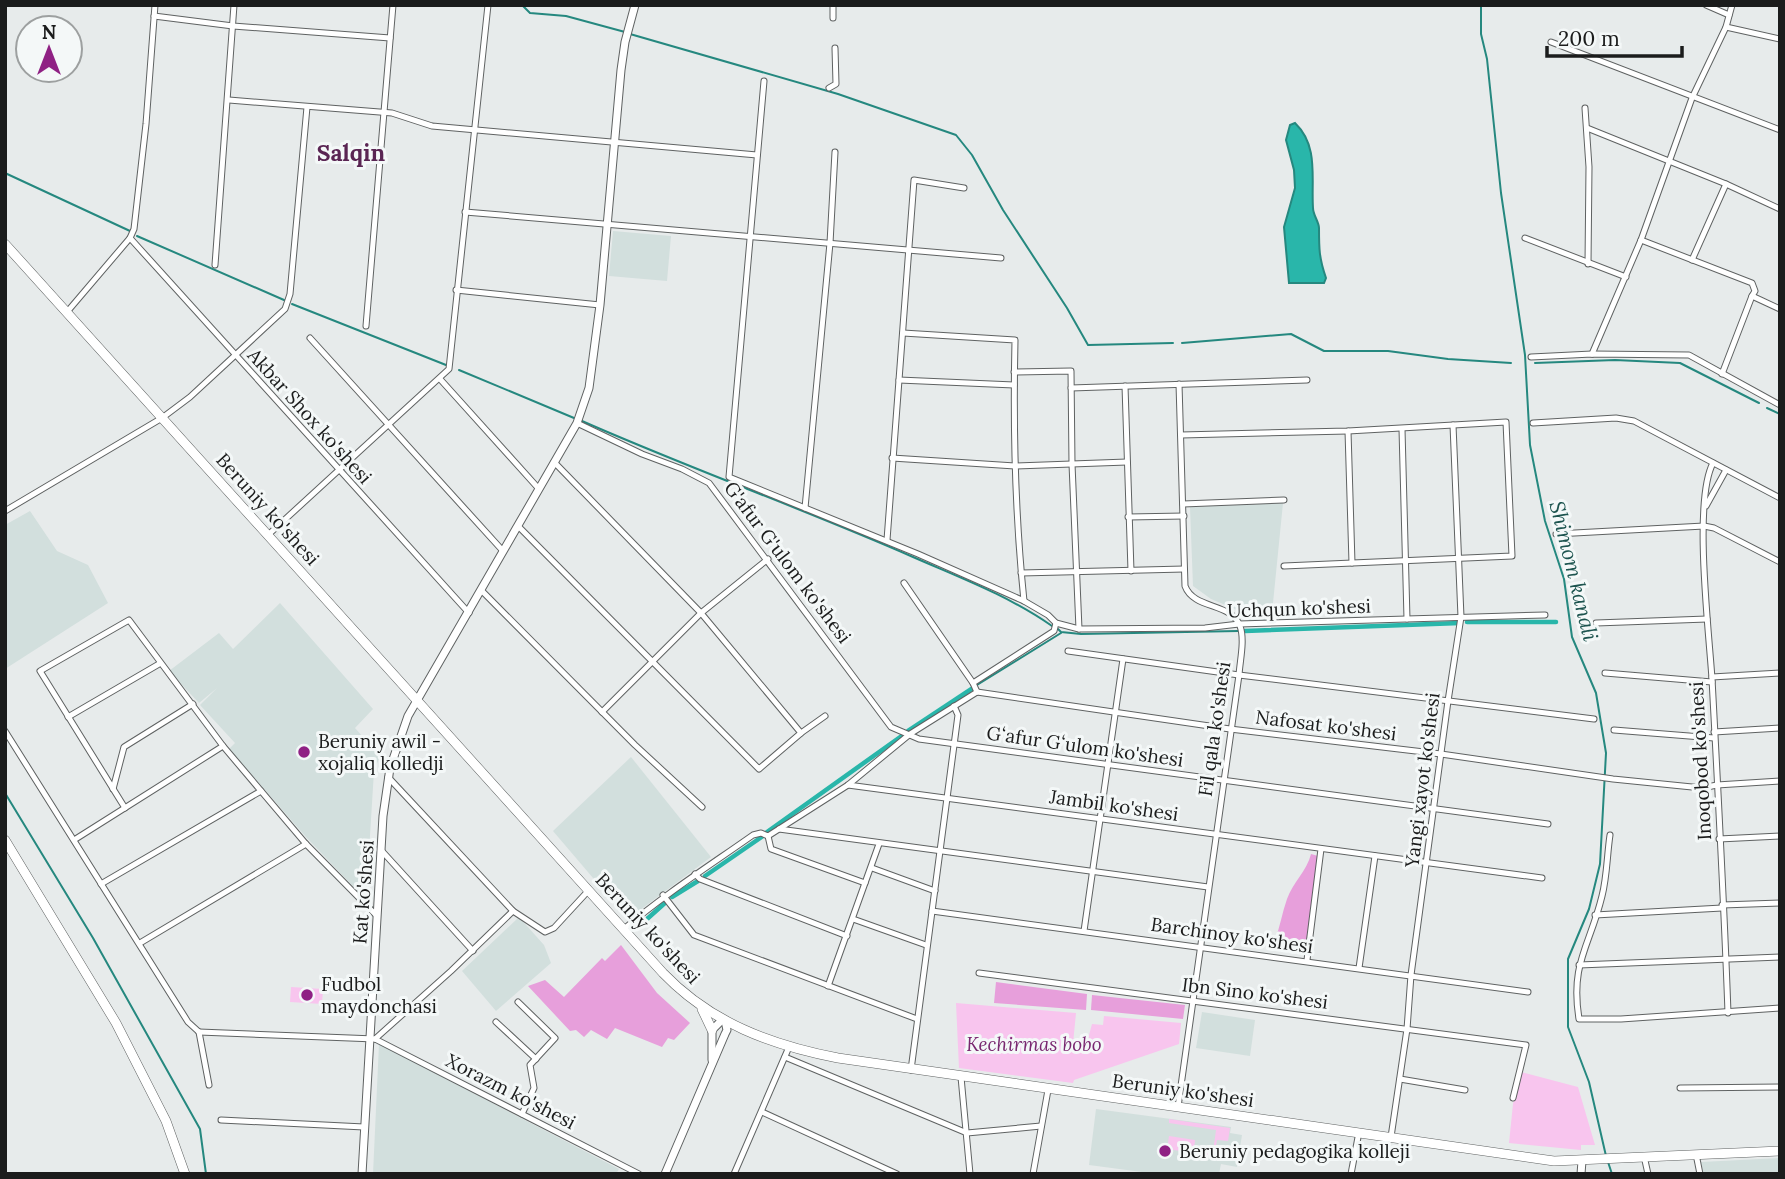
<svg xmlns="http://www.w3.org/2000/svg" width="1785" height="1179" font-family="Lora,serif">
<rect width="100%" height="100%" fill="#e7ebeb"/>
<!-- built -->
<g fill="#d2dfdd">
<path d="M613 231 671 236 667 281 609 276Z"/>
<path d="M1283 503 1271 623H1252L1235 609 1211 599 1193 586 1190 507Z"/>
<path d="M30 511 57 551 88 565 108 603 5 669V525Z"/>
<path d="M280 603 373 709 355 728 380 756 374 771 366 900 306 837 229 749 235 743 200 705 217 688 199 703 169 671 219 633 233 649Z"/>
<path d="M631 757 711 857 628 919 553 831Z"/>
<path d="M519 917 544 945 551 963 496 1011 462 971Z"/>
<path d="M1202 1012 1255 1020 1250 1056 1196 1048Z"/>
<path d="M379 1044 619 1169 616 1174H373Z"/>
<path d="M1096 1109 1231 1127 1230 1133 1242 1135 1237 1167 1221 1164 1219 1174H1157L1089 1165Z"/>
<path d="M1780 1158V1174H1704L1701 1162Z"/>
</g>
<!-- green -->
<g fill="#f8c5ee">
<path d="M291 987 323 989 322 1004 290 1002Z"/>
<path d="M956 1003 1076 1013 1073 1044 1086 1046 1092 1024 1103 1025 1104 1016 1181 1023 1179 1044 1074 1080 1073 1083 959 1068Z"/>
<path d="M1521 1072 1578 1087 1595 1145H1581V1150L1509 1143 1513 1104Z"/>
<path d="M1169 1119 1230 1128 1228 1141 1217 1140 1214 1156 1167 1149 1169 1136 1195 1140 1194 1149 1213 1152 1216 1130 1169 1123Z"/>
</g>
<!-- forest -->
<g fill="#e79fdb">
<path d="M1311 854 1318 856 1306 945 1275 940C1280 927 1282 913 1287 899 1293 882 1307 871 1311 854Z"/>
<path d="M621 945 657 993 690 1023 674 1040 668 1038 662 1047 615 1028 607 1039 591 1030 584 1037 576 1030 570 1031 528 986 545 980 564 997 602 958 605 961Z"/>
<path d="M996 982 1087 994 1086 1010 994 1003Z"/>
<path d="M1092 995 1185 1005 1183 1019 1091 1010Z"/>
</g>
<!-- water -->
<path fill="#29b6aa" stroke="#25887f" stroke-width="2" d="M1295 123C1319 146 1311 178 1313 208 1313 215 1319 222 1319 228 1319 248 1319 258 1326 278L1324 283H1289L1284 227 1295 188 1294 170 1286 140 1290 125Z"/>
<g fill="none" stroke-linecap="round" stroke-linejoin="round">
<!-- stream -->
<g stroke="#25887f" stroke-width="2">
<path d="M522 5 530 13 566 16 625 32"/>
<path d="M1481 5V34L1487 59 1501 193 1525 355 1530 445 1545 521 1564 579 1572 637 1596 693 1606 753 1600 864 1589 909 1568 959V1027L1589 1082 1606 1156"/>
<path d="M630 34 838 94 956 135 972 155 1003 210 1067 308 1088 345 1173 343"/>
<path d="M5 173 130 231"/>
<path d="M137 236 284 300"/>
<path d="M292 304 446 365"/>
<path d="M1182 343 1291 334 1324 351H1388L1448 359 1511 363"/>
<path d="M1535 363 1615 360 1680 363 1759 403"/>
<path d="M459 370 574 418"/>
<path d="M1767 408 1780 414"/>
<path d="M582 421C691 469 804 509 913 557 961 578 1009 596 1052 626"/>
<path d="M1058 629 1061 632 1081 634 1238 631"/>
<path d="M977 685 1061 633"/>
<path d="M5 793 93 938 200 1129 206 1174"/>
<path d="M1608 1162 1612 1174"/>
</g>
<!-- canal -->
<g stroke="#29b6aa" stroke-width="4.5">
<path d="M1467 622H1556"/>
<path d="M1245 631 1460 623"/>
<path d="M908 731 973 688"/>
<path d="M767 832 903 735"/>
<path d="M705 876 763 836"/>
<path d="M672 897 698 881"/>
<path d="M637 928 666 902"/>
</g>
<defs>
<g id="minor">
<path d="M833 5V18"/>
<path d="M1706 5 1729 15"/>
<path d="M154 16 233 26 390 38"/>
<path d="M1726 27 1780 39"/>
<path d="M1551 42 1780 130"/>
<path d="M764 81 729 477 918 554 1024 601 1048 615 1056 623 1079 629 1205 628 1239 624 1545 615"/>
<path d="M829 88 836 84 835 48"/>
<path d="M229 100 392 113 432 126 757 155"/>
<path d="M1585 108 1589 167 1588 264"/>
<path d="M1587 128 1726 184 1780 209"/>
<path d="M465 212 1001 258"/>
<path d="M130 238 469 613"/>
<path d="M1525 238 1626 277"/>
<path d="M1641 240 1752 283 1755 291 1752 296 1780 309"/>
<path d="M1692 260 1726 184"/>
<path d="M215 265 234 5"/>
<path d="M456 290 600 305"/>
<path d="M67 312 130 238 134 229 146 124 155 5"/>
<path d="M366 326 393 5"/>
<path d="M903 333 1015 340C1013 427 1015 514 1024 601"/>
<path d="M310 338 503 551"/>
<path d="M1592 354 1641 240 1692 98 1726 27 1732 5"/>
<path d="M1531 357 1592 354 1689 355 1780 405"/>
<path d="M1014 372 1071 371 1072 464 1079 629"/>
<path d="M1722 374 1752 296"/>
<path d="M440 379 539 489"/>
<path d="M899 380 1014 385"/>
<path d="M1125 386 1131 571"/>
<path d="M1071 388 1307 380"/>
<path d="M577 423 642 454 682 469 709 483 891 727 919 739 1548 824"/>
<path d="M1533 423 1616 418 1634 421 1780 498"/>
<path d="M1402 429 1407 619"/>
<path d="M1348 431 1352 563"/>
<path d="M1181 435 1348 431 1506 422 1512 556 1284 566"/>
<path d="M892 458 1015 466 1127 462"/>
<path d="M554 462 701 613 801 733"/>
<path d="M1713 463C1693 501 1709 631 1712 679 1718 790 1724 901 1728 1013"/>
<path d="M1183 504 1284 500"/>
<path d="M1706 506 1726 470"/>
<path d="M805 508 830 243 835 152"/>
<path d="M5 511 162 418 190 397 285 309 290 294 307 107"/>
<path d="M1128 517 1184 516"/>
<path d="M518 526 759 769 801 733 825 716"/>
<path d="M1556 534 1704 526 1714 528 1780 562"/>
<path d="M268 535 449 369 488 5"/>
<path d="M887 540 914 180 964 188"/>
<path d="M1021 573 1184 569"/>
<path d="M904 583 973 683 977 692"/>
<path d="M482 591 635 745 702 807"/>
<path d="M1596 623 1707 619"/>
<path d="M1068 651 1239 675 1594 719"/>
<path d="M1605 673 1712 682"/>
<path d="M1712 677 1780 673"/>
<path d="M973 683 1054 631 1056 623"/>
<path d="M977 692 1230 729 1441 754 1613 779 1702 788 1717 785 1780 781"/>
<path d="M602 712 701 613 768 559"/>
<path d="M68 717 159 664"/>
<path d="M1614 730 1714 738"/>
<path d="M5 731 188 1022 199 1032"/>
<path d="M1714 732 1780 728"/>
<path d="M388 777 513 911 545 932 554 928 589 890"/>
<path d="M848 785 1542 878"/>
<path d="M113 789 124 747 193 704"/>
<path d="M125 808 40 671 129 620 223 746 306 844 377 916"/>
<path d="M779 829 1208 887"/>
<path d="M1610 835C1607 855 1607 877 1602 896 1590 946 1570 963 1579 1019H1621L1780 1008"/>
<path d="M768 836 771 849 865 883"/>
<path d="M1719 839 1780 836"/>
<path d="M74 840 223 746"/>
<path d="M381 850 473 951"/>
<path d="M872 868 935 891"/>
<path d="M695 874 700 879 847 936"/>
<path d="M101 884 261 791"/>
<path d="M663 895 694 935 917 1019"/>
<path d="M1722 905 1780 903"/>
<path d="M932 911 1528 992"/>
<path d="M1595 915 1722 908"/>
<path d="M853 919 926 945"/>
<path d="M624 929C665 894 709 866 753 835L761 833 768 836 848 785 910 734 977 692"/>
<path d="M1084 931 1123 659"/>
<path d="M140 943 306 844"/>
<path d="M1307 960 1321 849"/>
<path d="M1579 965 1780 957"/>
<path d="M1359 968 1375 856"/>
<path d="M979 973 1526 1045 1513 1098"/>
<path d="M828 986 879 844"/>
<path d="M518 1002 555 1038 530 1065 534 1088 522 1114"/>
<path d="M496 1022 536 1059"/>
<path d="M199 1032 375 1039 639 1174"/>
<path d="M199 1032 209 1085"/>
<path d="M375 1039 451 971 513 911"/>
<path d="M785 1057 967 1133 1041 1126"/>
<path d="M911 1070 958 715 954 706"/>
<path d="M961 1077 970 1174"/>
<path d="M1400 1079 1465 1090"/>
<path d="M1680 1088 1780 1087"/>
<path d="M1178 1107 1239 675C1240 660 1245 640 1240 626 1231 602 1194 610 1185 586L1179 384"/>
<path d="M762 1112 897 1174"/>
<path d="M221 1120 364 1127"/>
<path d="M1391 1137 1407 1029 1411 975 1448 701 1461 617 1453 425"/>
<path d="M1696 1154 1700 1174"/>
<path d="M1644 1156 1648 1174"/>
<path d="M734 1174 789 1047"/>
<path d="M1033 1174 1048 1090"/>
<path d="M1351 1174 1359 1132"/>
</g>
<g id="tertiary">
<path d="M712 1060V1030L722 1020"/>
<path d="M362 1174 383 816 390 768 408 716 577 423 589 388 600 305 621 70 625 42 635 5"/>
<path d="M665 1174 725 1034 727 1030 725 1021"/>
<path d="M1581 1174 1582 1161"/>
</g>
<g id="primary">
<path d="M5 244 663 973C711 1023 771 1045 838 1058L1554 1161 1780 1151"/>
<path d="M702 1009 712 1030"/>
</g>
<path id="trunk" d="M5 840 116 1023 166 1121 185 1174"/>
</defs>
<!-- minor casing -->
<use href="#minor" stroke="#5f6262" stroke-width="7"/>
<!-- tertiary casing -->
<use href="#tertiary" stroke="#5f6262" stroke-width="9"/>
<!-- primary casing -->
<use href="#primary" stroke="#5f6262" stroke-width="10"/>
<!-- trunk casing -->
<use href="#trunk" stroke="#5f6262" stroke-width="10"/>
<!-- minor -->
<use href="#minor" stroke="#fff" stroke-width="5"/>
<!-- tertiary -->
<use href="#tertiary" stroke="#fff" stroke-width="7"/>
<!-- primary -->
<use href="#primary" stroke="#fff" stroke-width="9"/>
<!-- trunk -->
<use href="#trunk" stroke="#fff" stroke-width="9"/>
</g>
<!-- markers -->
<g fill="#8f2184" stroke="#f4f8f8" stroke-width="2.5">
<circle cx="304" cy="752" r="7"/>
<circle cx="307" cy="995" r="7"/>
<circle cx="1165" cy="1151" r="7"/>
</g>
<g text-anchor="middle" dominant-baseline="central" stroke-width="6" stroke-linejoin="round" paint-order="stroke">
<!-- street labels -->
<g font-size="19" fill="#1b1c1c" stroke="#f4f8f8">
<text transform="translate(310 416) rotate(48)">Akbar Shox ko'shesi</text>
<text transform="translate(268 509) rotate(48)">Beruniy ko'shesi</text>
<text transform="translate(788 562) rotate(53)">G'afur G'ulom ko'shesi</text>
<text transform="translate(1299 608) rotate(-2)">Uchqun ko'shesi</text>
<text transform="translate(1326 725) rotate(7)">Nafosat ko'shesi</text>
<text transform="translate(1214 729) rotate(-82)">Fil qala ko'shesi</text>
<text transform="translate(1085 746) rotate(8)">Gʻafur Gʻulom ko'shesi</text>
<text transform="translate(1700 761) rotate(-93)">Inoqobod ko'shesi</text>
<text transform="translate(1422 780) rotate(-83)">Yangi xayot ko'shesi</text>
<text transform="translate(1114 805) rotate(8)">Jambil ko'shesi</text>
<text transform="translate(363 892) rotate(-86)">Kat ko'shesi</text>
<text transform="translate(648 928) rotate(47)">Beruniy ko'shesi</text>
<text transform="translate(1232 935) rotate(8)">Barchinoy ko'shesi</text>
<text transform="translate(1255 993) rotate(7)">Ibn Sino ko'shesi</text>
<text transform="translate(1183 1090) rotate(8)">Beruniy ko'shesi</text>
<text transform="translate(511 1091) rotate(27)">Xorazm ko'shesi</text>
</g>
<!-- poi labels -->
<g font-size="19" fill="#1b1c1c" stroke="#f4f8f8" text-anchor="start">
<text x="318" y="741">Beruniy awil -<tspan x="318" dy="22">xojaliq kolledji</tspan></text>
<text x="321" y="984">Fudbol<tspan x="321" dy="22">maydonchasi</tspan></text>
<text x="1179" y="1151">Beruniy pedagogika kolleji</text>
</g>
<!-- park labels -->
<g font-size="19" font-style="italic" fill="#792770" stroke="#f4f8f8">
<text x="1034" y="1044">Kechirmas bobo</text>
</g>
<!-- water labels -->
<g font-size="21" font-style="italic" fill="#1d544f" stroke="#f4f8f8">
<text transform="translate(1574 571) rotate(76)">Shimom kanali</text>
</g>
<!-- quarter labels -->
<g font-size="23" font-weight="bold" fill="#5a2553" stroke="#f4f8f8">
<text x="351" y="152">Salqin</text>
</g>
</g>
<!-- border -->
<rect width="1785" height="1179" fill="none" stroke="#1b1c1c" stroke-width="14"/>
<!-- north arrow -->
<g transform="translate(49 49)"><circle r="33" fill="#f4f8f8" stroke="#9da0a0" stroke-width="2"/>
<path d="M0-5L12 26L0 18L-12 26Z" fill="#8f2184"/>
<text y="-10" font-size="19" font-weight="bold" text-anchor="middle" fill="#1b1c1c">N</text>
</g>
<!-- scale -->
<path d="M1547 46v10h135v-10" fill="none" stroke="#1b1c1c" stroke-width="3.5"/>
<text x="1558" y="46" font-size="21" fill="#1b1c1c" stroke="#f4f8f8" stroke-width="5" paint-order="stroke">200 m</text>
</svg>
